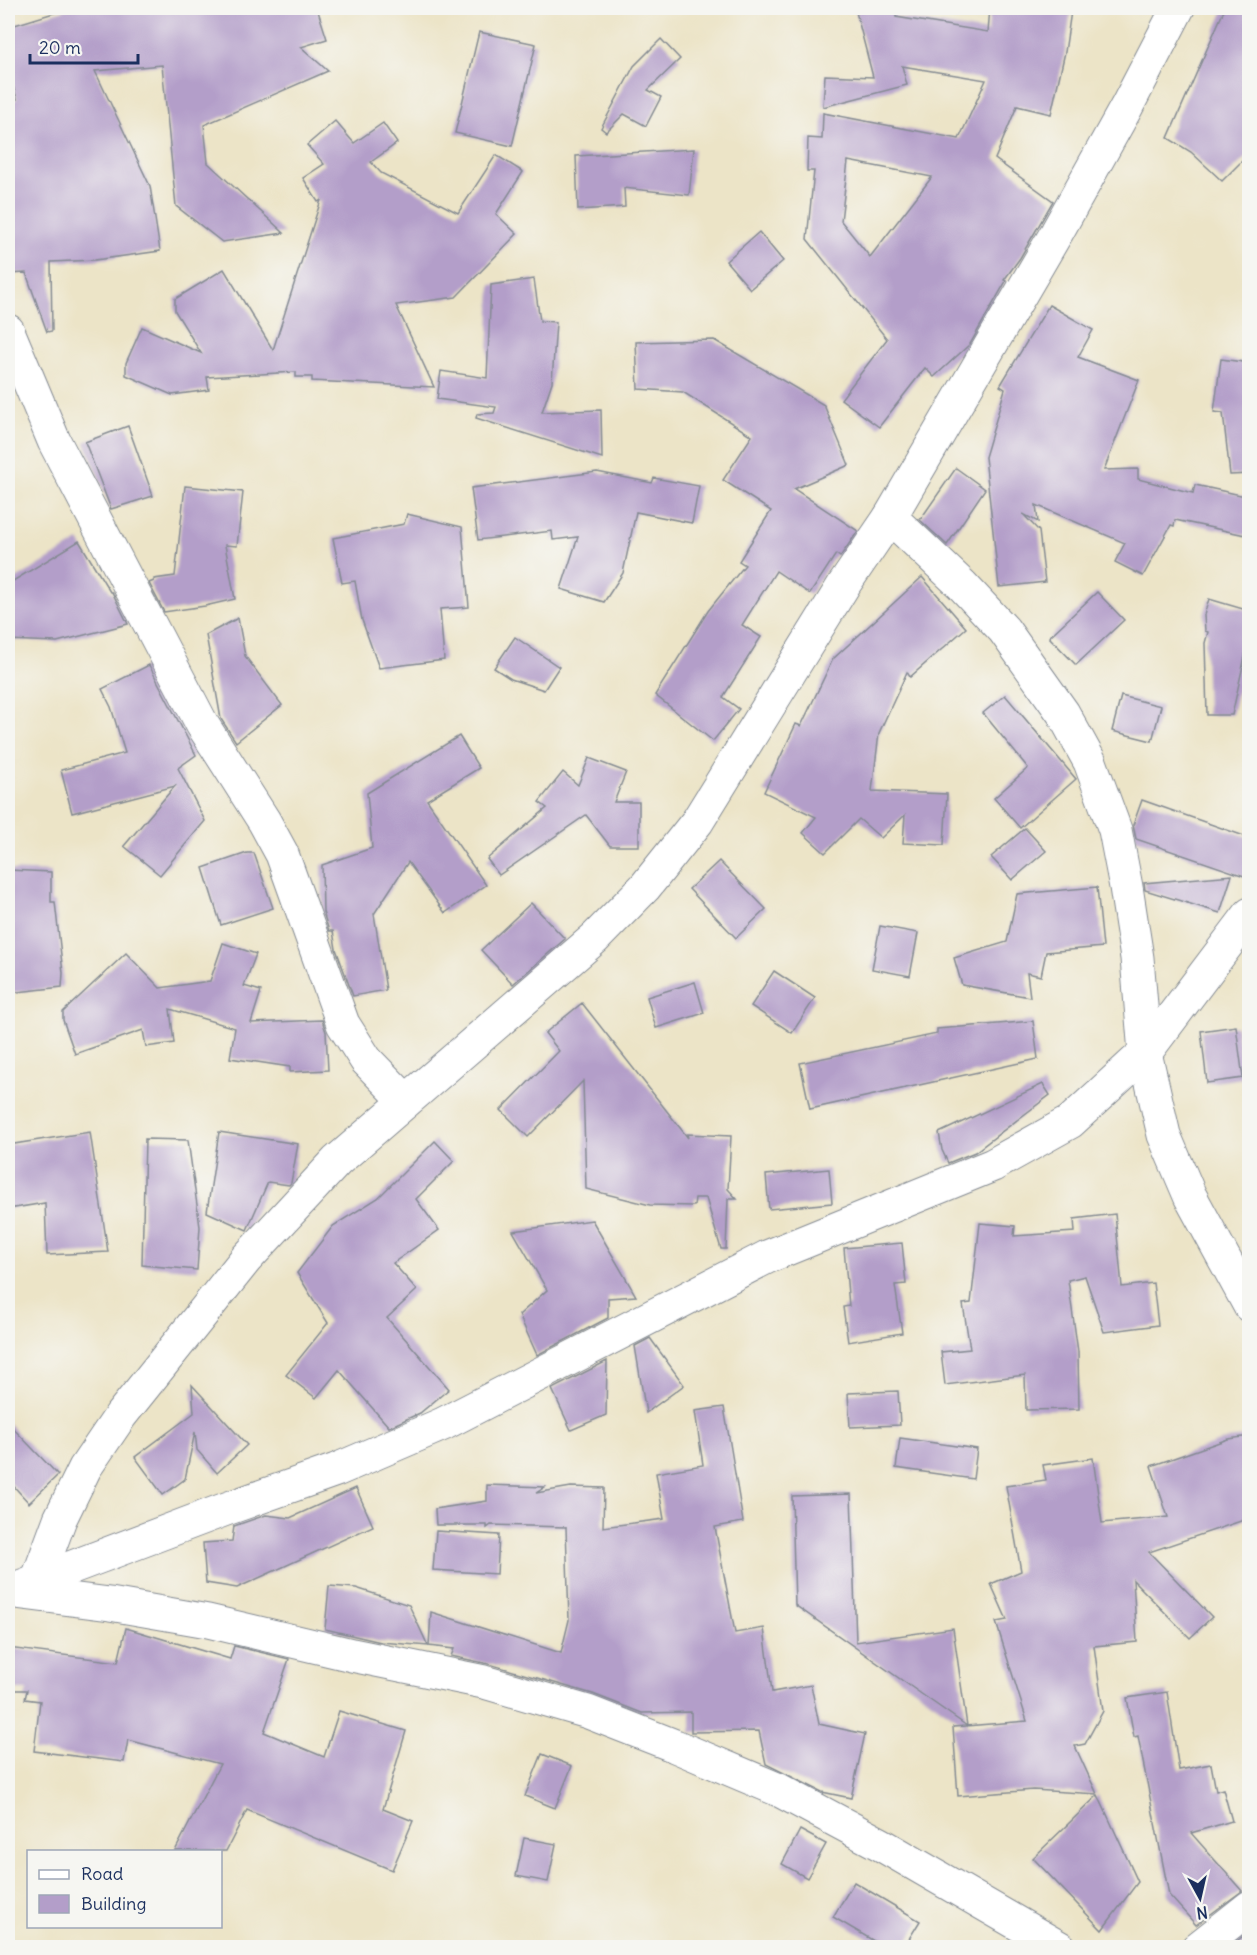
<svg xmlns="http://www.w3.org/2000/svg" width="1257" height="1955" font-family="Delius,sans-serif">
<rect width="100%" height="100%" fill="#f6f6f2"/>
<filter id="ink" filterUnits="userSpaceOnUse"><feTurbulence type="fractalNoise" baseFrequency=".0167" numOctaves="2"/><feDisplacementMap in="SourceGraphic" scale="12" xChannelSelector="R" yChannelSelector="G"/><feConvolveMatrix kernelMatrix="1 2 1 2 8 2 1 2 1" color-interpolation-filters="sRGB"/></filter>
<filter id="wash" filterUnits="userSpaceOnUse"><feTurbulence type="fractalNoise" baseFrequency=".008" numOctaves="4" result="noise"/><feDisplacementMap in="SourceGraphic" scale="24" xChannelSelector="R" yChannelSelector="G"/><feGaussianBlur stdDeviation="1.35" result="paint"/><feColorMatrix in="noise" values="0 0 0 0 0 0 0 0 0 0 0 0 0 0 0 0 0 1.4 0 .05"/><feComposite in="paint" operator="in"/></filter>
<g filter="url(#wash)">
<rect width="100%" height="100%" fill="#ece4c7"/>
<g id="blocks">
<!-- building -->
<g fill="#b39ec9" fill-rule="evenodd">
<path d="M70 8H317L327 39 301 47 328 71 204 125 208 163 284 233 222 242 176 206 162 65 95 71 150 186 160 251 95 260 51 262 52 331 47 332 26 273 8 274V102L17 99 8 69V27Z"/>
<path d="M855 8H896V17L988 32 990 8 1071 11 1065 52 1051 114 1017 106 995 159 1053 201 1020 258 1004 280 1006 281 970 344 934 377 925 368 879 427 841 399 887 339 807 239 814 171H807L808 138 822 139 823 113 959 139 986 80 902 66 907 85 823 107 825 75 873 77ZM848 161 932 177 870 257 841 221Z"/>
<path d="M1225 8H1250V153L1222 181 1191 152 1168 138Z"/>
<path d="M479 32 536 44 512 146 455 133Z"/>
<path d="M661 39 680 59 648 90 661 97 646 126 624 114 606 132 601 128 634 66Z"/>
<path d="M335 121 354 143 383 123 397 143 371 162 381 173 458 213 496 155 523 172 496 214 517 234 456 297 396 305 434 387 312 381V377H296V372L207 377 209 390 172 395 126 375V363L142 327 201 353 175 311V299L224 269 273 350 321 200 318 202 303 178 324 164 307 145Z"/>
<path d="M694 149 689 195 624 188 625 207 578 210 576 156Z"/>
<path d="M759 232 783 261 750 289 726 261Z"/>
<path d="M534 279 540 321 556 322 552 382 542 412 601 410 602 458 476 418 477 414 494 413 496 407 437 399 441 371 487 378 491 285Z"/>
<path d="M1049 305 1093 330 1078 357 1139 380 1104 470 1138 469V479L1193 493 1195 485 1250 497V536L1175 520 1174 526 1171 525 1143 576 1115 562 1125 543 1036 505 1038 522 1023 514 1039 531 1045 582 999 587 985 457 1005 389 1000 386Z"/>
<path d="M714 340 824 405 849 465 794 489 858 531 840 557 836 554 810 594 776 571 742 625 761 637 723 697 739 709 713 741 655 695 708 611 745 565 739 561 771 511 723 480 752 436 683 392 638 389 636 342Z"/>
<path d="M1221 359 1250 363V474L1230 475 1223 413 1214 412Z"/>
<path d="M128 426 153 496 111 509 85 442Z"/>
<path d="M956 468 985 489 947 545 920 520Z"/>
<path d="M597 472 652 483 654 478 699 486 692 523 636 512 623 573 604 602 561 589 578 537 553 540 552 531 478 540 471 488Z"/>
<path d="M185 486 243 492 237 546 225 545 235 599 205 606 164 612 149 583 154 581V579L175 576Z"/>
<path d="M407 514 462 527 469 607 440 609 444 660 379 668 362 620 355 581 342 583 333 538 404 524Z"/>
<path d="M79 541 110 592H112L128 624 57 642 8 640V584Z"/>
<path d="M922 577 966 628 910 677 907 672 879 733 872 791 947 794 944 845 903 843 905 815 881 838 859 819 825 853 803 833 816 817 764 792 796 724 801 726 833 659Z"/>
<path d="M1097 592 1124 620 1076 665 1049 637Z"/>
<path d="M1209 599 1250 611V634L1232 715H1207L1205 643 1208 632 1205 631 1204 615Z"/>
<path d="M238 618 245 656 282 705 236 742 221 719 206 635Z"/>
<path d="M515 637 559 667 544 690 511 679 494 668Z"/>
<path d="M149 665 196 755 178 768 205 821 160 875 124 846 175 786 72 813 61 770 125 753 111 707 102 689Z"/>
<path d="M1005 695 1076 779 1020 828 994 798 1028 768 983 713Z"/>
<path d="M1121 696 1161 706 1152 741 1112 731Z"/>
<path d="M459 736 479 768 427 800 486 885 445 913 408 862 374 914 386 990 353 996 336 949 333 931H329L323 912 322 865 372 848 367 793Z"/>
<path d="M589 758 626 772 614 802H639V846H610L586 815 499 875 487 859 547 808 539 802 563 772 578 785Z"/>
<path d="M1142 800 1250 838V878L1136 839 1133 825Z"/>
<path d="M1025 828 1046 851 1012 880 991 857Z"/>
<path d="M247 853H254L273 908 221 925 203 868Z"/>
<path d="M719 861 766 909 736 938 689 889Z"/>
<path d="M8 870 51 872V902H55L63 973 62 987 8 993Z"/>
<path d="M1232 875 1220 913 1145 890 1144 883Z"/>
<path d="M1097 887 1103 947 1046 952 1041 976 1027 973 1030 997 962 985 954 958 1007 942 1017 894Z"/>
<path d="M531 903 565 939 513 984 481 950Z"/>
<path d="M880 926 918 933 910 976 872 969Z"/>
<path d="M223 943 256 954 244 986 261 991 251 1023 322 1020 326 1032 328 1070 290 1072V1067L230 1058 235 1028 170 1009 174 1043 146 1047 143 1030 75 1054 63 1020V1012L126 953 160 988 210 981Z"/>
<path d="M774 971 815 998 792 1033 751 1006Z"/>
<path d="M695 982 704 1013 656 1028 647 997Z"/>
<path d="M582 1003 688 1138 687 1134 731 1136 728 1189 737 1199H728L726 1249H721L706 1198H695L694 1206 650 1205 586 1189 583 1081 528 1137 501 1110 559 1051 545 1033Z"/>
<path d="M1033 1021 1038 1059 810 1109 800 1063 937 1034V1029Z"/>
<path d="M1236 1026 1243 1078 1207 1083 1201 1031Z"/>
<path d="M1043 1084 1050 1095 975 1152 948 1163 942 1150 939 1133Z"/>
<path d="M90 1132 108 1252 47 1255 45 1203 8 1209V1145Z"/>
<path d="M219 1132 298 1144 291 1183 289 1185 268 1182 247 1230 207 1212Z"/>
<path d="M145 1139 188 1140 200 1227 197 1270 142 1265Z"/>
<path d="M435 1141 454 1161 416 1199 439 1230 393 1263 417 1290 387 1318 449 1389 420 1413 389 1427 339 1370 316 1398 286 1375 328 1323 297 1273 333 1226 378 1198Z"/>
<path d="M829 1169 832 1203 769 1209 766 1175Z"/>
<path d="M1115 1214 1122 1287 1153 1283 1158 1325 1104 1332 1085 1276 1068 1280 1078 1352 1079 1409 1026 1410 1025 1375 945 1385 941 1352 970 1349 963 1304 971 1303 980 1223 1015 1226 1014 1236 1075 1232 1074 1219Z"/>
<path d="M592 1220 636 1296 608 1298V1318L537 1355 519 1315 547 1290 513 1231Z"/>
<path d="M902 1243 906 1284 895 1285 902 1333 848 1342 843 1307 849 1306 844 1248Z"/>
<path d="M650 1338 684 1385 646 1413 635 1346Z"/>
<path d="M607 1361 606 1415 571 1430 552 1389Z"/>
<path d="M192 1385 247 1445 217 1473 197 1450 195 1432 185 1479 163 1495 135 1457 194 1413Z"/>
<path d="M898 1391 900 1425 850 1427 848 1393Z"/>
<path d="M724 1407 743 1522 715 1527 735 1633 764 1628 772 1692 811 1685 819 1724 865 1734 851 1798 822 1792 766 1764 759 1731 691 1732V1712L642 1713 593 1694 489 1664 451 1656 454 1649 429 1646 431 1612 561 1653 569 1620 566 1527 491 1525 487 1528V1525H436L435 1509 487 1501V1485L545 1487 536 1493 571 1487 604 1488 603 1527 664 1519 656 1473 703 1465 695 1411Z"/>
<path d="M8 1423 58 1475 29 1503 8 1480Z"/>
<path d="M1250 1436V1518L1149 1552 1212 1617 1190 1638 1133 1580 1137 1642 1094 1646 1103 1711 1085 1744 1075 1746 1097 1794 1033 1790 958 1796 953 1727 1027 1721 996 1622 1007 1620 991 1584 1021 1571 1006 1486 1046 1480 1043 1465 1093 1458 1102 1523 1168 1517 1151 1466 1228 1439Z"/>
<path d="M900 1438 977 1449 973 1479 896 1468Z"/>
<path d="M356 1488 373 1526 237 1588 206 1583 203 1543 232 1541 234 1526 266 1515 290 1518Z"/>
<path d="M851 1494 856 1642 953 1628 967 1726 795 1605 792 1496Z"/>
<path d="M436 1531 499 1535 497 1574 433 1570Z"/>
<path d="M329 1586 356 1588 409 1605 428 1646 381 1642 325 1629Z"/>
<path d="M126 1628 230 1659 234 1646 289 1659 264 1732 324 1757 339 1711 406 1731 383 1809 413 1821 392 1870 247 1810 226 1851H175L220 1764 128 1740 124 1762 34 1751 40 1701 25 1699 27 1690H8V1648L118 1662Z"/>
<path d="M1167 1692 1179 1770 1211 1764 1216 1791 1223 1789 1232 1821 1191 1833 1242 1891 1196 1925 1169 1895 1138 1736 1134 1737 1127 1698Z"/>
<path d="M542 1754 572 1766 555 1808 525 1796Z"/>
<path d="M1098 1795 1138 1882 1102 1930 1033 1858Z"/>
<path d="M800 1830 826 1844 807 1878 782 1864Z"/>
<path d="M524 1838 556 1844 548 1882 516 1876Z"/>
<path d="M854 1882 920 1921 904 1947H884L833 1917Z"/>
<path d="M1250 1931V1947H1229Z"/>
</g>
</g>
</g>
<g filter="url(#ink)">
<use href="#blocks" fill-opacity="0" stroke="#848a92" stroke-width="1.5"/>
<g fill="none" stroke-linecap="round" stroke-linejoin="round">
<defs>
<g id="street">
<path d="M8 331 54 441 202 724 264 821 282 854 343 1024 366 1060 406 1101"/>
<path d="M890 517 962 585 1004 630 1063 713 1090 762 1115 830 1126 887 1137 958 1145 1053 1164 1135 1190 1196 1250 1306"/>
<path d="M37 1581 60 1519 85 1468 121 1415 246 1259 337 1161 595 938 645 887 697 822 845 583 890 517 1057 232 1126 108 1178 8"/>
<path d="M9 1591 226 1509 336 1470 443 1424 767 1257 993 1165 1070 1122 1145 1053 1250 914"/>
<path d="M15 1592 110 1604 208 1621 352 1655 484 1682 588 1712 675 1746 779 1790 882 1845 1060 1948"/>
<path d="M1198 1948 1250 1907"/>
</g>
</defs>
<!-- street casing -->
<use href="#street" stroke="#848a92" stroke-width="35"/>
<!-- street -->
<use href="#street" stroke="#fff" stroke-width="33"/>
</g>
</g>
<!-- margin -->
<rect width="1257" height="1955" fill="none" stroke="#f6f6f2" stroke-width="30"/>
<!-- legend -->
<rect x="27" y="1850" width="195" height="78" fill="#f6f6f2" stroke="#9ea6b7" stroke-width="1.5"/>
<rect x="39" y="1870" width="30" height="9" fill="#ffffff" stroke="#9ea6b7" stroke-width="1.5"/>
<text x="81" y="1880" font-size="18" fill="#1b2f5e">Road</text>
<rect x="39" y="1895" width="30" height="18" fill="#b39ec9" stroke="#9ea6b7" stroke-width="1.5"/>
<text x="81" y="1910" font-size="18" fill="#1b2f5e">Building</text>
<!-- north arrow -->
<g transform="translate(1200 1898) rotate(172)" stroke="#f6f6f2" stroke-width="4.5" paint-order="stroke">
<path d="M0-4.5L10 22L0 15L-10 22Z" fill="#1b2f5e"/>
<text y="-9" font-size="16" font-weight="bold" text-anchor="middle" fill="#1b2f5e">N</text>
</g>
<!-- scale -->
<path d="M30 54v9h108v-9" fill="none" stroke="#1b2f5e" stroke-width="3"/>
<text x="39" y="54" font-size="18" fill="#1b2f5e" stroke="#f6f6f2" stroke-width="4.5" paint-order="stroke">20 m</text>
</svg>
